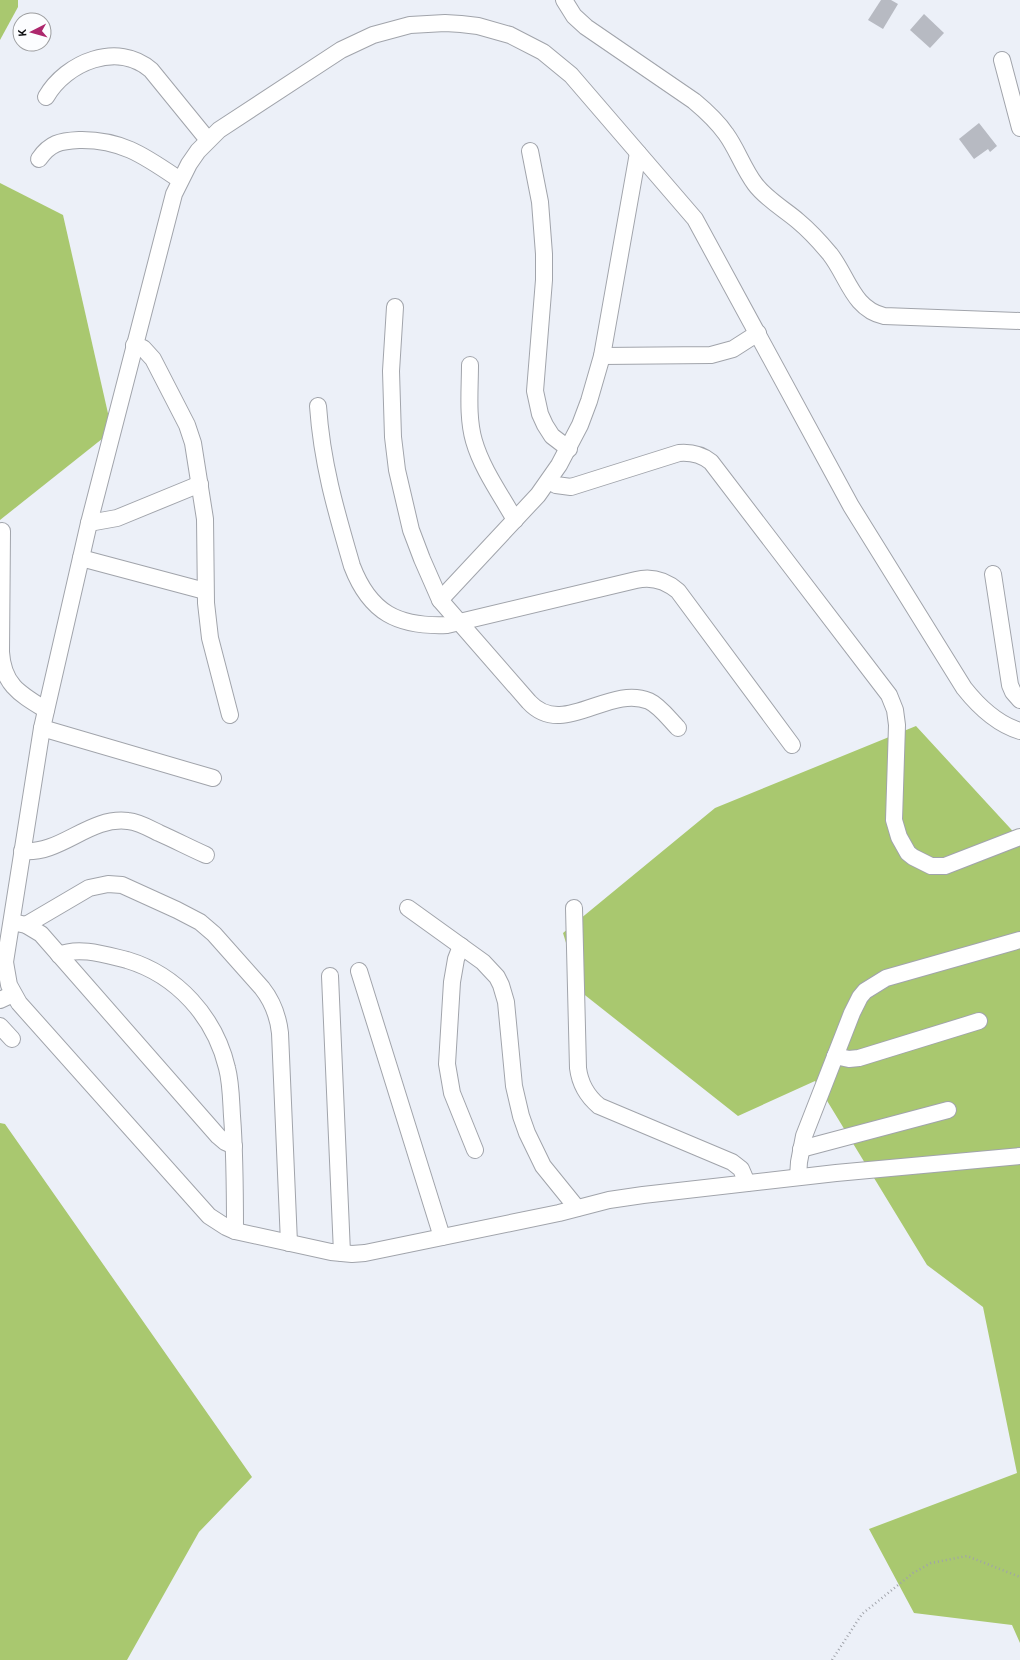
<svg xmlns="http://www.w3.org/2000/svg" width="1020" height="1660" font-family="Roboto,sans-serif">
<rect width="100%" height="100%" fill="#ecf0f8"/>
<!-- forest -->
<g fill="#a9c86f">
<path d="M0 0H18V7L0 40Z"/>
<path d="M0 183 63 215 112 431 0 520Z"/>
<path d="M916 726 1020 839V1643L1012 1625 914 1613 869 1529 1017 1473 983 1307 927 1265 815 1081 738 1116 581 992 563 933 715 808Z"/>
<path d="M0 1123 5 1124 252 1477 199 1532 127 1660H0Z"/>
</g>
<!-- building -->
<g fill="#b7bac2">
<path d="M881 0H891L898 4 883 29 868 20Z"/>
<path d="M924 14 944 33 930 48 910 30Z"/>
<path d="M979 123 997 146 990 152 988 149 974 159 959 139Z"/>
</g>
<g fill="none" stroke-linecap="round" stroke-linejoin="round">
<defs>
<g id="minor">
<path d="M564 0 574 16 586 27 694 101C706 111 717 121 726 134 737 149 743 168 755 184 766 199 784 209 798 221 810 231 820 242 830 254 848 277 853 309 884 316L1020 321"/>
<path d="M1002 60 1020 128"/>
<path d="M46 97C66 62 118 41 151 70L208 140"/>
<path d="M530 151 540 202 544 254V280L535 391 540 414 545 425 552 436 569 449"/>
<path d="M39 159C50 143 60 141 79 140 122 139 146 157 180 180"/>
<path d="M395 307 391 371 393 437 397 470 411 530 422 559 440 600 529 702C563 739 609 684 649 701 660 706 670 720 678 728"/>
<path d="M134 345 143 348 153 359 187 425 193 443 205 519 206 603 210 638 230 715"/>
<path d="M602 356 711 355 733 349 758 333"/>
<path d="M470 365C470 389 467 417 474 441 482 469 501 495 515 520"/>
<path d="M318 406C322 464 336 511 352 566 370 613 398 627 447 625L636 580C652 576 665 580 678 591L792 745"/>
<path d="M549 481 556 485 571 487 679 453C691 452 701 454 711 462L889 695 895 710 897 725 894 820 899 837 908 853 913 857 931 866H945L1020 837"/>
<path d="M89 523 117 518 200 484"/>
<path d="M2 531 1 652C3 685 20 694 46 710"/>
<path d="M81 558 205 591"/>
<path d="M993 574 1010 685 1013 692 1020 700"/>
<path d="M440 600 538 495 559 465 580 425 589 401 602 356 638 153"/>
<path d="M42 728 213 778"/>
<path d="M1020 731C997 724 979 707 964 688L851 506 695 219 571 75 543 52 510 35 478 26 461 24 445 23 410 25 373 35 341 50 219 130 198 151 189 164 174 194 89 523 42 728 5 962 9 985 19 1003 209 1216 226 1227 235 1231 331 1252 352 1254 365 1253 559 1213 609 1200 643 1195 836 1173 1020 1156"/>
<path d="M22 851C61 855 89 816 128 821 139 822 149 828 159 833 175 840 190 848 206 855"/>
<path d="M408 908 483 962 497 977 501 985 506 1002 514 1086 521 1116 527 1133 543 1166 577 1208"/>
<path d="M574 908 578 1068C580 1084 587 1096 599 1106L732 1162 741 1169 747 1183"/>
<path d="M17 923 26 925 41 934 218 1136 225 1142 234 1146"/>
<path d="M26 925 89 888 108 884 122 885 177 910 200 922 214 934 262 988C273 1002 278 1015 280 1033L289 1243"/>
<path d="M461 946 456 959 452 982 447 1064 452 1093 475 1150"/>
<path d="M59 955C79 946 106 955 127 960 177 975 215 1017 227 1068 231 1083 231 1100 232 1116 235 1154 235 1192 235 1231"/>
<path d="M359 971 442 1237"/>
<path d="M330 976 342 1253"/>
<path d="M0 1000 13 994"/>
<path d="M0 1026 12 1039"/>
<path d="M835 1056 849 1059 859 1058 979 1021"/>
<path d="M801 1149 948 1110"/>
<path d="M798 1177 799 1162 804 1136 852 1013 860 997 865 991 886 978 1020 940"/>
</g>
</defs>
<!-- minor casing -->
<use href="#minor" stroke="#a1a4ab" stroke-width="18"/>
<!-- path -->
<path stroke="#a0a3aa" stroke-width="2.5" stroke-dasharray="1 3" stroke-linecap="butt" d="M832 1660 862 1614 913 1573 931 1563 967 1556 1020 1577"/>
<!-- minor -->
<use href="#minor" stroke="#fff" stroke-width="16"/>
</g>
<!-- north arrow -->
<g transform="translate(32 32) rotate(264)"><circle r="19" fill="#fcfdff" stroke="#9d9ea0"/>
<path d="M0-3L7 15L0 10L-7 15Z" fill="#ad276d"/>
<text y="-6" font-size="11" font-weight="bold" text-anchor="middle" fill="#0e0f12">K</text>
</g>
</svg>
